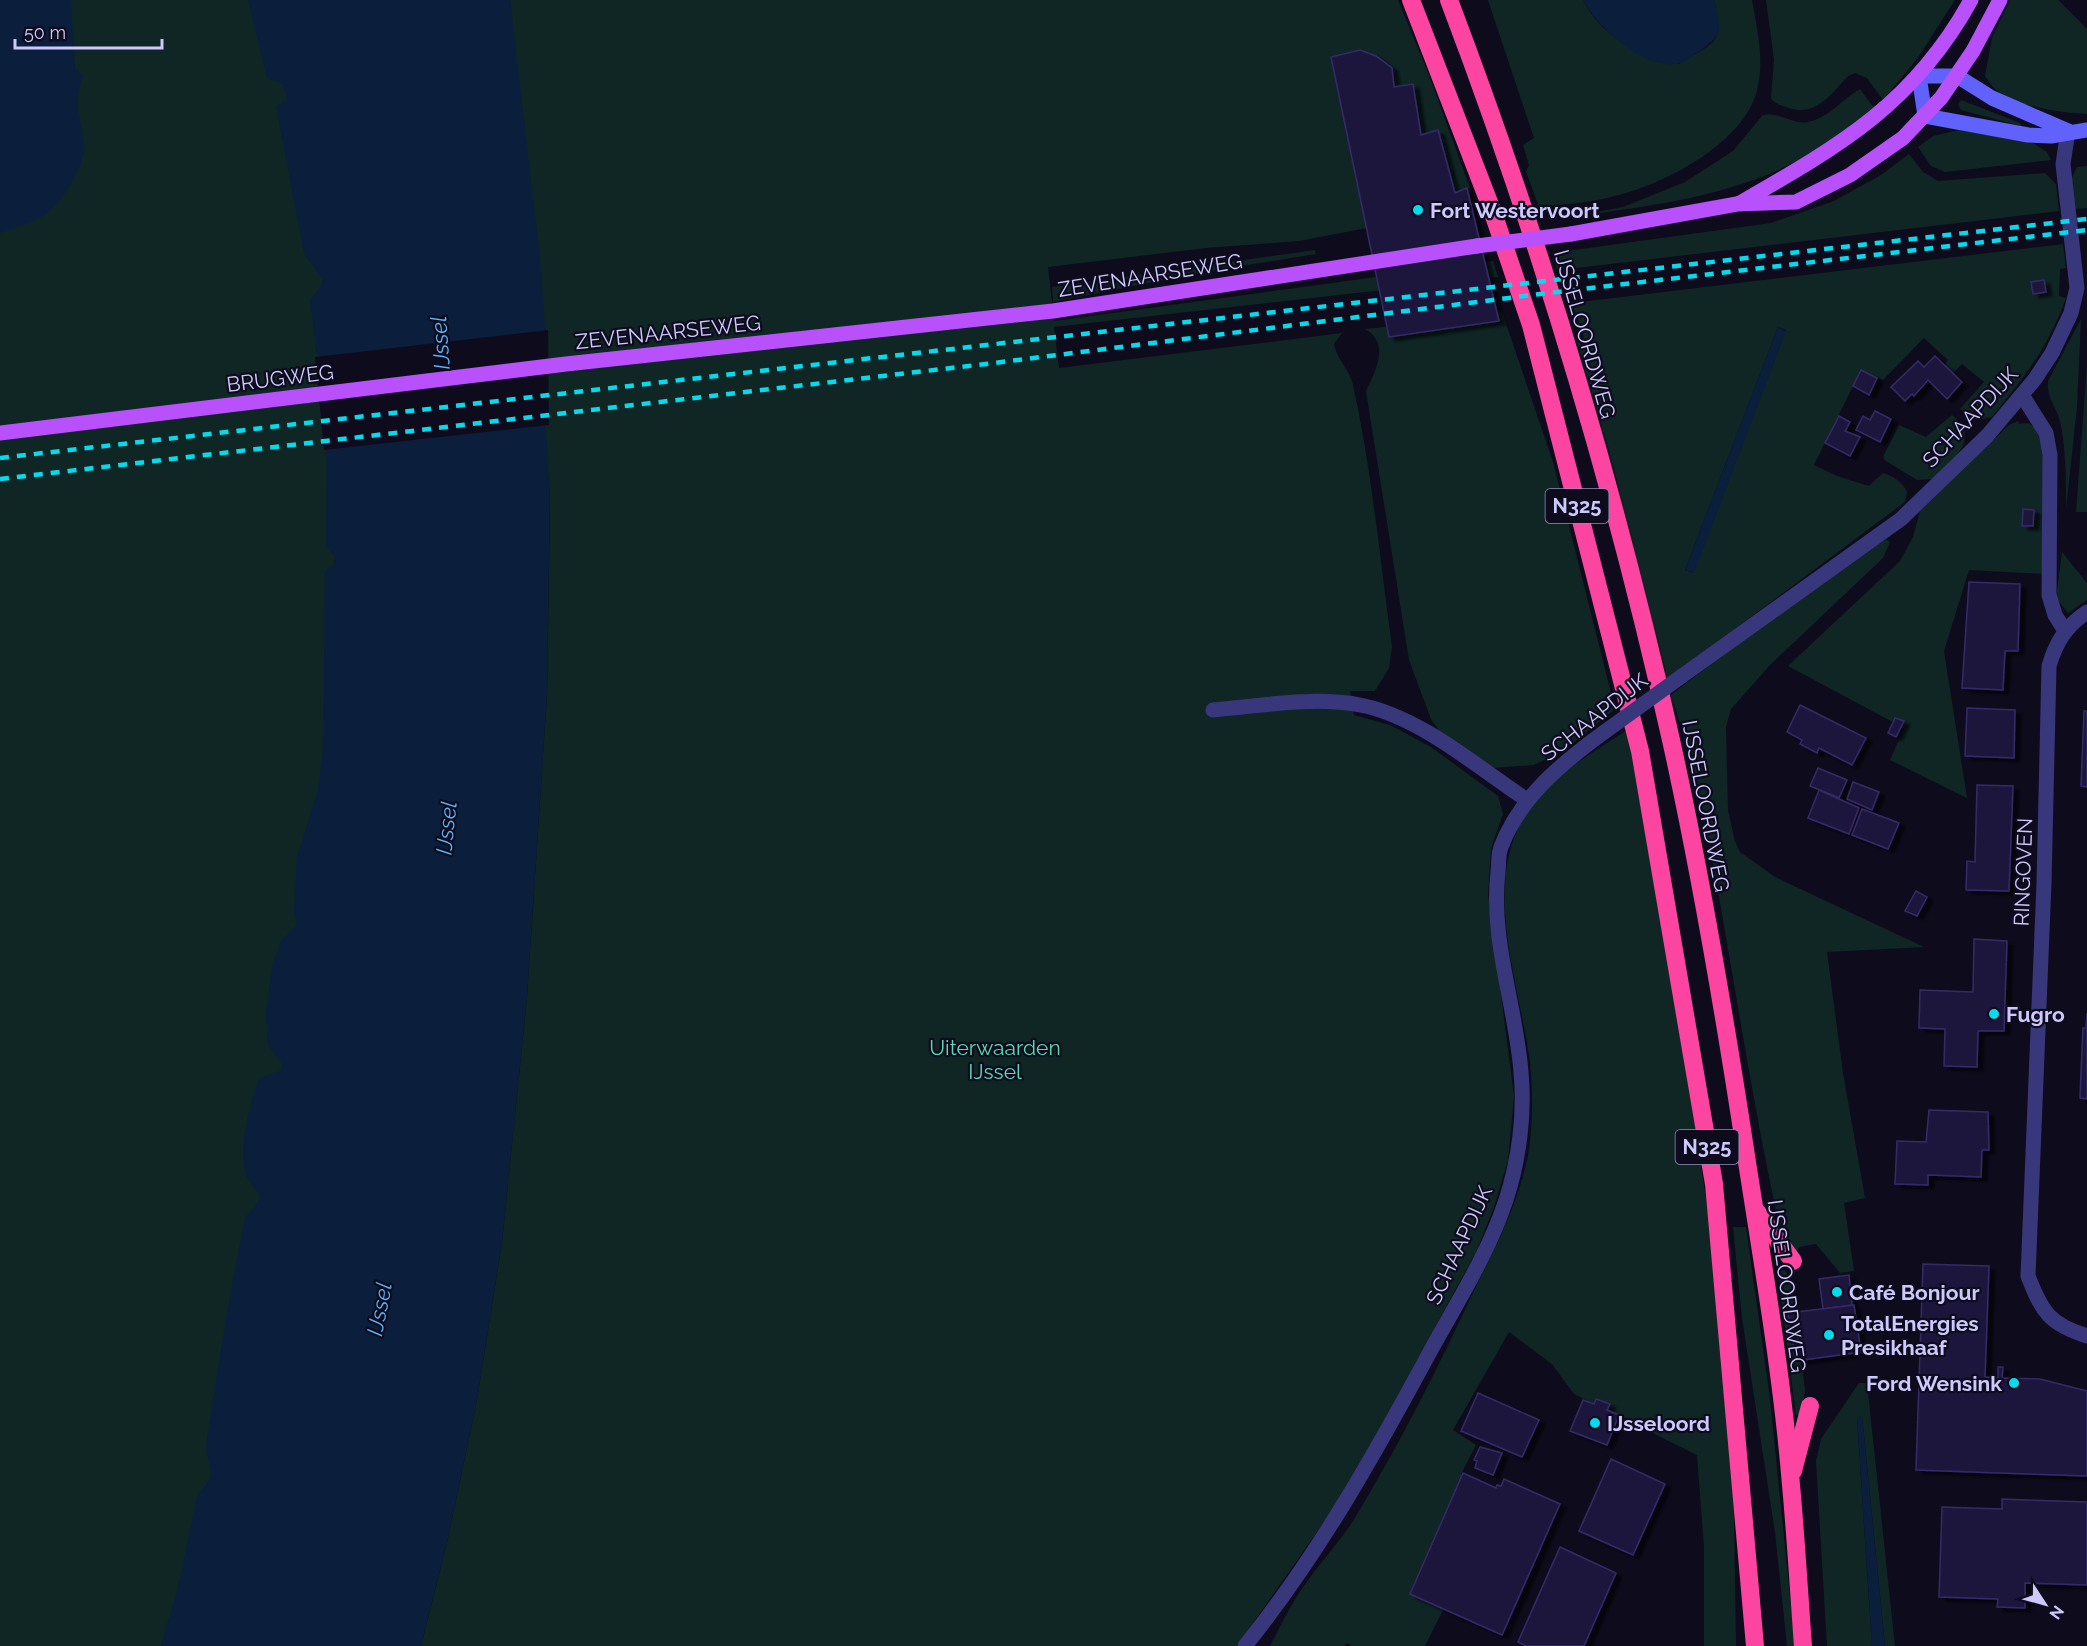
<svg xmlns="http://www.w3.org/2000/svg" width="2087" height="1646" viewBox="0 0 2087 1646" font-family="Raleway,sans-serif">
	<defs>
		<filter id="shadow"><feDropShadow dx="6" dy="4" stdDeviation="1.5" flood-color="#0009"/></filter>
	</defs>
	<rect width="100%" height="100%" fill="#0e0c1c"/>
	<g fill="#0f2625" fill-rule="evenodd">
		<polygon points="0,0 292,0 325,281 316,346 327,432 331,551 335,555 328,748 303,905 296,1056 224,1457 175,1646 0,1646"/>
		<path d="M510 0H1398L1429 75 1470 188 1455 193 1438 130 1421 135 1413 84 1394 87 1392 68C1368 50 1359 48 1331 58L1367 228 1299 241 1206 248 1048 267 1054 321 1486 262 1493 261 1498 277 1054 327 1059 368 1342 333 1334 344C1337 360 1350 370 1353 385 1372 471 1380 560 1392 647L1389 668 1375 691H1350L1354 715 1390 725 1431 747 1498 796 1503 814 1491 848 1488 894 1514 1096 1508 1161 1494 1207 1476 1252 1345 1492 1237 1646H421L446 1547 477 1400 502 1242 527 997 547 695 550 499Z"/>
		<path d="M1488 0H1583C1606 43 1636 49 1679 64 1715 41 1725 45 1714 0H1752C1757 29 1764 57 1758 86 1748 142 1662 186 1611 197 1588 203 1563 204 1539 207L1526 172 1529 165 1523 145 1534 138Z"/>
		<path d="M1766 0H1955L1917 59 1883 100 1867 78 1855 73 1848 76C1831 94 1816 117 1789 108 1782 106 1776 104 1771 99L1774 59Z"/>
		<path d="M2010 0H2058L2087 29V114C2059 113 2020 107 1997 91 1992 87 1988 80 1985 76L1992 38Z"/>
		<path d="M1860 89 1874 108C1848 129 1821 150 1791 164 1720 199 1641 207 1564 218L1623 207 1685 182 1733 151 1762 116C1777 110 1792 125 1808 122 1829 118 1842 99 1860 89Z"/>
		<polygon points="1961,100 2020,123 2021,126 1961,110 1958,105"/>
		<polygon points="1959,130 2033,143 2047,152 2051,160 1945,172 1931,166 1918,147 1933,136"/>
		<polygon points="1909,154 1923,172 1938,181 2045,173 2056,184 2059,211 1568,269 1557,270 1552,253 1771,223 1834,201 1881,175"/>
		<polygon points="2087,166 2087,208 2074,209 2071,180 2077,167"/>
		<path d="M2063 244 2066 268 2060 269 2059 296 2066 298C2048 348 2025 376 1992 417L1976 420 1960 409 1984 382 1962 364 1953 373 1944 365 1948 360 1924 338 1883 380 1861 370 1814 465 1837 476 1869 486 1883 473C1894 477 1902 481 1907 492L1905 502 1668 679 1609 450 1576 339 1584 337 1572 303ZM1778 327 1786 330 1693 573 1685 570Z"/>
		<polygon points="1315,250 1316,254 1204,272 1053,302 1052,287"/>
		<path d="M1498 312H1502L1553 462 1615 709 1566 749 1534 765 1492 768 1445 739 1431 719 1409 660 1366 391C1375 372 1391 343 1365 329L1499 316Z"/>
		<path d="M2081 319 2077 407 2066 509C2066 481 2066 453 2061 425 2058 408 2046 398 2048 381Z"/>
		<polygon points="2087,365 2087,512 2076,512"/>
		<path d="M1952 415C1982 439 1953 460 1932 479L1917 480 1886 461 1883 457 1899 425 1926 437Z"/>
		<path d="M2018 421 2019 424C2025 423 2031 422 2035 429 2050 450 2044 545 2044 574L1969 570 1944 651 1967 798 1890 760 1904 728 1788 666 1900 561 1913 537 1920 511 2009 425Z"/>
		<path d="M1886 539 1890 542 1883 558 1770 665 1731 709 1726 727 1728 811 1735 841 1740 852 1775 877 1924 947 1827 952 1843 1073 1865 1198 1844 1203 1854 1271 1840 1273 1816 1244 1799 1247 1796 1254 1782 1237C1762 1149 1747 1060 1732 972 1716 879 1701 785 1671 695L1743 640Z"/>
		<polygon points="2062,552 2087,583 2087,600 2068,613 2056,598"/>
		<path d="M1627 730 1684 1051 1725 1326 1734 1517 1736 1646H1704V1547L1697 1455 1574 1394 1552 1364 1509 1332 1453 1430 1476 1445 1461 1474 1500 1496 1425 1646H1351L1347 1643 1344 1646H1270C1281 1625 1292 1602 1306 1583 1322 1560 1342 1540 1356 1516 1399 1445 1437 1370 1472 1295 1494 1250 1518 1206 1528 1155 1533 1127 1533 1091 1530 1062 1519 977 1474 870 1539 796 1563 769 1597 750 1627 730Z"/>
		<polygon points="1733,1227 1746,1227 1770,1399 1795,1646 1787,1646 1775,1532 1742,1318"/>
		<polygon points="1785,1270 1791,1281 1805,1390 1801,1414 1796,1415 1778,1272"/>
		<polygon points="1859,1383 1867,1383 1895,1646 1885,1646 1862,1416 1857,1418 1872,1646 1827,1646 1816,1461 1821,1439"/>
	</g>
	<g fill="#0b1e3c">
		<path d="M0 0H71L75 68 83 76C71 107 83 120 84 149 84 167 61 203 47 213 34 222 15 228 0 233Z"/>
		<path d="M248 0H510L541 267 546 345 544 401 550 499 547 695 527 997 502 1242 477 1400 446 1547 421 1646H161L179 1583 198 1493C223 1473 203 1463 207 1440 218 1365 230 1291 245 1218 249 1213 257 1205 259 1199 261 1191 251 1186 248 1179 236 1152 249 1104 260 1078L280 1071 283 1065 268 1045 266 1012 272 967 281 940 297 924 294 911 297 857 318 790 323 752 325 571 335 563V555L326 547 327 432 310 301 320 288 323 280 304 253 276 106 287 100 283 84 267 78Z"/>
		<path d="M1583 0H1714C1721 27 1725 33 1701 50 1694 54 1685 63 1677 64 1643 69 1597 27 1583 0Z"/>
		<polygon points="1778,327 1786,331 1694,573 1685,570"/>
		<polygon points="1862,1416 1885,1646 1872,1646 1857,1417"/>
	</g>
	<polygon fill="#0e0c1c" points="548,330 549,425 324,450 315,357"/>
	<g fill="#1f183d" stroke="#352a69" stroke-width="1.5" filter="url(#shadow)">
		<polygon points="1360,50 1376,56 1392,68 1394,87 1413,84 1421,135 1438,130 1455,193 1467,188 1499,321 1389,337 1331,57"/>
		<polygon points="2044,280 2046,292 2033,294 2031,282"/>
		<polygon points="1935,356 1962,382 1947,399 1928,380 1914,396 1912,394 1905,401 1891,387 1918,361 1924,367"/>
		<polygon points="1861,370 1877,378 1869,395 1853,386"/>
		<polygon points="1875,411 1891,419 1880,442 1856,430 1863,416 1870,420"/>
		<polygon points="1839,416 1850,422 1845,431 1860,437 1850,456 1825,443"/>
		<polygon points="2023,509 2034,510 2033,526 2022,526"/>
		<polygon points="1969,582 2020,584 2018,651 2005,651 2003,690 1962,688"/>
		<polygon points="1800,705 1866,738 1852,765 1819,748 1817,753 1800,744 1802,740 1787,732"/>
		<polygon points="1967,708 2015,710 2014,758 1965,756"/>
		<polygon points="2084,711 2087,711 2087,787 2081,786"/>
		<polygon points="1895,718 1904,721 1896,737 1888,733"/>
		<polygon points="1818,768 1847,780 1839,798 1810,786"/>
		<polygon points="1853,782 1879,792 1872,810 1847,799"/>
		<polygon points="1977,785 2013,786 2009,891 1966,890 1967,861 1975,862"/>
		<polygon points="1819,790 1859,808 1849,834 1808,818"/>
		<polygon points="1862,809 1899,823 1888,849 1852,835"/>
		<polygon points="1916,891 1927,897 1917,916 1905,911"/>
		<polygon points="1974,939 2007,941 2004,1031 1978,1031 1977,1067 1944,1066 1945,1029 1919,1028 1920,990 1973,992"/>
		<polygon points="2087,1013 2087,1099 2080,1098 2080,1095 2083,1028 2086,1028"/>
		<polygon points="1929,1110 1988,1112 1989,1150 1982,1150 1981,1177 1928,1175 1928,1185 1895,1184 1897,1141 1926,1142"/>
		<polygon points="1923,1264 1989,1266 1985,1377 1998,1378 1998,1367 2003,1367 2002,1378 2040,1379 2087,1391 2087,1476 1916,1470"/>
		<polygon points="1849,1275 1852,1305 1823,1309 1819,1279"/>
		<polygon points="1854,1305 1861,1352 1796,1361 1788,1313"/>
		<polygon points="1478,1393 1539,1420 1522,1457 1461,1431"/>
		<polygon points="1596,1399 1610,1404 1607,1410 1619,1415 1607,1445 1570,1431 1583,1400 1594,1404"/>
		<polygon points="1480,1447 1502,1453 1493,1475 1475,1468 1477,1461 1474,1460"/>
		<polygon points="1611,1459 1665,1484 1633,1555 1579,1531"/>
		<polygon points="1463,1473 1496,1488 1497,1485 1501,1486 1504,1479 1560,1504 1502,1635 1410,1594"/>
		<polygon points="2002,1499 2087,1502 2087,1585 2025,1583 2025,1608 1997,1607 1998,1599 1939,1597 1942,1507 2002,1509"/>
		<polygon points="1560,1547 1616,1573 1584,1646 1526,1646 1518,1642"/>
	</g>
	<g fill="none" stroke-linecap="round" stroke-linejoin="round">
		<g stroke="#38377b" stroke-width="15">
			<polyline points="2022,395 2046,433 2050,455 2049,595 2055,615 2065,631"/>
			<path d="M2087 612C2066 626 2056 642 2049 666L2044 883 2028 1276C2042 1312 2049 1324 2087 1336"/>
			<polyline points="1682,676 1901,519 1987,436 2035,379 2052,353 2071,313 2077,288 2063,164 2068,131"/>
			<path d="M1213 710C1260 706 1312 696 1360 705 1419 716 1477 767 1527 800"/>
			<path d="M1245 1646C1319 1554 1376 1452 1432 1348 1458 1301 1489 1252 1506 1200 1519 1160 1525 1114 1521 1072 1516 1006 1490 940 1498 872 1499 864 1498 854 1501 847 1520 797 1562 763 1603 733"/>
		</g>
		<polyline stroke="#6161fc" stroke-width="15" points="2068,131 1992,98 1957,76 1919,76 1925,116 2028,135 2051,136 2087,130"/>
		<g stroke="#b851fc" stroke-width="15">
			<path d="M1740 203C1839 146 1914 104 1971 0"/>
			<polyline points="1571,234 1737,204 1796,202 1850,175 1903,138 1941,98 1973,51 2000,0"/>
			<polyline points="0,433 566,364 1053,311 1477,246"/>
		</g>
		<g stroke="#fc45a1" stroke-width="18">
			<polyline points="1411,0 1492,210 1531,325 1640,751 1714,1184 1755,1646"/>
			<path d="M1449 0C1540 240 1615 489 1671 740 1701 875 1724 1012 1745 1149 1762 1260 1782 1373 1791 1485 1796 1539 1799 1592 1803 1646"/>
			<polyline points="1757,1212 1793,1261"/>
			<polyline points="1793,1471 1810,1406"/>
		</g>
		<g stroke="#04dcee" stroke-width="4.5" stroke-dasharray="9 8" stroke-linecap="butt">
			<polyline points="0,458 2087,219"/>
			<polyline points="0,479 994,363 1540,294 2087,230"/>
		</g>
		<polyline stroke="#38377b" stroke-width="15" points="1603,733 1682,676"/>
		<polyline stroke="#b851fc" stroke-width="15" points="1477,246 1571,234"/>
	</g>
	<g fill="#04dcee" stroke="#0e0c1c" stroke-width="2">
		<circle cx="1418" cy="210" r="6"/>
		<circle cx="1994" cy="1014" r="6"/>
		<circle cx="1837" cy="1292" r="6"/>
		<circle cx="1829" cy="1335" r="6"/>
		<circle cx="2014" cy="1383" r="6"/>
		<circle cx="1595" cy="1423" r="6"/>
	</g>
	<g text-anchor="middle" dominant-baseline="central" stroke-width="4.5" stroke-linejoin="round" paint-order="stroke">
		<g fill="#0e0c1c" stroke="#9490ba" stroke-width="1.5">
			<rect x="1545.5" y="489" width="63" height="34" rx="4.5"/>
			<rect x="1675.5" y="1130" width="63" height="34" rx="4.5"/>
		</g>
		<g font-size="20" font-weight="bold" fill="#cdc8fe">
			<text x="1577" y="506">N325</text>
			<text x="1707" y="1147">N325</text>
		</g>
		<g font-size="21" font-weight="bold" fill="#cdc8fe" stroke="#0e0c1c" text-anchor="start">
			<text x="1430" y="210">Fort Westervoort</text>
			<text x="2006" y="1014">Fugro</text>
			<text x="1849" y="1292">Café Bonjour</text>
			<text x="1841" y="1323">TotalEnergies<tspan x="1841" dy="24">Presikhaaf</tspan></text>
			<text x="2002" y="1383" text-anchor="end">Ford Wensink</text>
			<text x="1607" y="1423">IJsseloord</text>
		</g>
		<g font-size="21" fill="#cdc8fe" stroke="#0e0c1c">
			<text transform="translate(1150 275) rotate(-9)">ZEVENAARSEWEG</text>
			<text transform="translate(668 332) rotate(-6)">ZEVENAARSEWEG</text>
			<text transform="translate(1585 334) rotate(74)">IJSSELOORDWEG</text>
			<text transform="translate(280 378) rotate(-7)">BRUGWEG</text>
			<text transform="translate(1970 417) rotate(-47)">SCHAAPDIJK</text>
			<text transform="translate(1594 717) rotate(-38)">SCHAAPDIJK</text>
			<text transform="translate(1706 806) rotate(79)">IJSSELOORDWEG</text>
			<text transform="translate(2023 872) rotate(-88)">RINGOVEN</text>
			<text transform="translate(1459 1245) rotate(-65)">SCHAAPDIJK</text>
			<text transform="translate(1787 1286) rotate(82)">IJSSELOORDWEG</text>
		</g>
		<g font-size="21" fill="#57dbb7" stroke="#0e0c1c">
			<text x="995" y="1047">Uiterwaarden<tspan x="995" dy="24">IJssel</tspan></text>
		</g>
		<g font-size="22" font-style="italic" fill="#58b4fc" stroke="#0e0c1c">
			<text transform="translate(440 343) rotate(-94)">IJssel</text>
			<text transform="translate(446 828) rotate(-84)">IJssel</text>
			<text transform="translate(379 1309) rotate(-79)">IJssel</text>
		</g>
	</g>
	<g transform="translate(2045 1604) rotate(126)" stroke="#0e0c1c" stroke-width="4.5" paint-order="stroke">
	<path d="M0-4.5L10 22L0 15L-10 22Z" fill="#cdc8fe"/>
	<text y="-9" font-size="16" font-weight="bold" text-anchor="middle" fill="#cdc8fe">N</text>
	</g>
	<path d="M15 39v9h147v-9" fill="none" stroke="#cdc8fe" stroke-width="3"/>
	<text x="24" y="39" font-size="18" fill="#cdc8fe" stroke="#0e0c1c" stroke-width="4.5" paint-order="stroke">50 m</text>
</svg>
